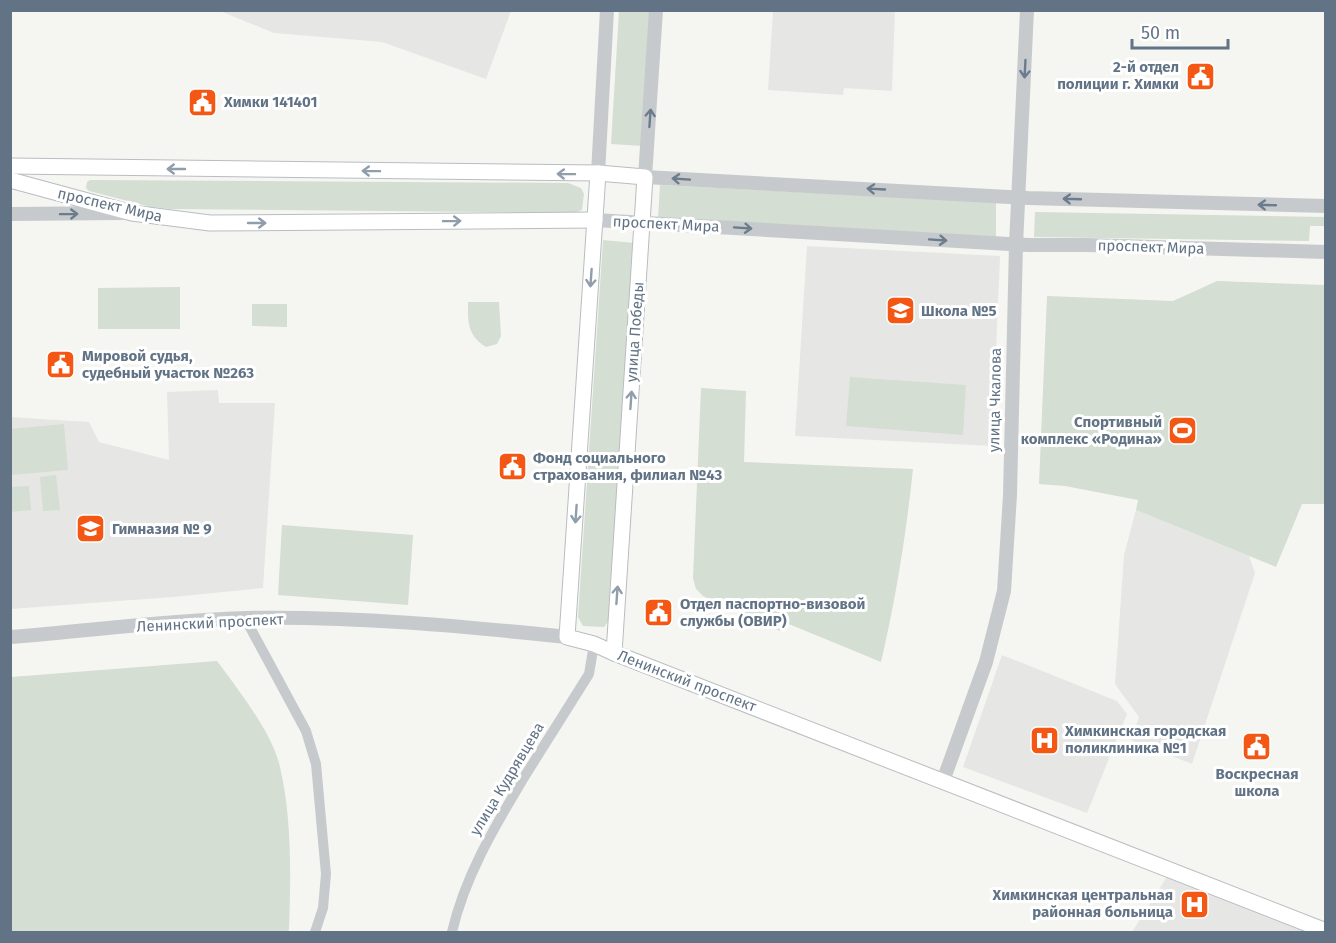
<svg xmlns="http://www.w3.org/2000/svg" width="1336" height="943" viewBox="0 0 1336 943" font-family="'Fira Sans',sans-serif">
	<rect width="100%" height="100%" fill="#f5f6f1"/>
	<g fill="#e6e7e5">
		<polygon points="220,11 511,11 486,79 382,42 274,33"/>
		<polygon points="773,11 895,11 892,91 844,88 843,95 768,90"/>
		<polygon points="807,246 1000,256 992,446 795,436"/>
		<polygon points="218,390 219,403 275,403 263,588 173,597 11,609 10,417 89,422 99,442 169,460 167,392"/>
		<polygon points="1136,510 1249,556 1255,573 1192,764 1131,740 1139,717 1115,684 1124,555"/>
		<polygon points="1002,655 1117,701 1127,714 1087,813 963,767"/>
		<polygon points="1168,875 1309,932 1132,932"/>
	</g>
	<g fill="#d5ded2">
		<polygon points="619,11 650,11 642,146 611,144"/>
		<polygon points="90,180 568,183 581,188 584,194 582,210 574,213 171,209 151,207 89,191 86,188 87,182"/>
		<polygon points="660,185 996,202 996,238 658,218"/>
		<polygon points="1035,212 1325,217 1326,226 1310,226 1309,241 1034,237"/>
		<polygon points="603,240 635,243 610,619 604,627 583,626 578,617"/>
		<polygon points="1217,281 1325,285 1325,504 1302,504 1276,567 1136,510 1138,500 1065,486 1039,484 1047,296 1173,301"/>
		<polygon points="180,287 180,329 98,329 98,288"/>
		<path d="M468 302H499L501 336 497 344 486 347C467 335 468 322 468 302Z"/>
		<polygon points="252,304 287,304 287,327 252,326"/>
		<polygon points="850,377 966,385 963,435 846,426"/>
		<path d="M701 388 746 391 744 462 913 469C906 535 896 598 881 662L784 622 780 631 703 596 696 589 693 578Z"/>
		<polygon points="64,424 68,470 11,475 11,429"/>
		<polygon points="56,475 60,510 43,511 40,477"/>
		<polygon points="29,486 31,510 11,512 11,487"/>
		<polygon points="282,525 413,535 408,605 278,595"/>
		<path d="M217 661C237 688 270 730 279 763 292 814 291 876 289 929L288 932H11V677Z"/>
	</g>
	<g fill="none" stroke-linecap="round" stroke-linejoin="round">
		<defs>
			<g id="secondary">
				<polyline points="10,166 598,173 645,177 614,653"/>
				<polyline points="598,173 567,637 594,644 614,653 1326,931"/>
				<polyline points="10,180 132,213 210,223 595,220"/>
			</g>
		</defs>
		<use href="#secondary" stroke="#b8bdc2" stroke-width="17"/>
		<g stroke="#c7cacd" stroke-width="10">
			<polyline points="245,618 306,731 316,764 326,874 323,908 315,932"/>
			<path d="M452 932C465 876 494 828 523 779 545 744 567 709 589 674L594 644"/>
		</g>
		<g stroke="#c7cacd" stroke-width="14">
			<polyline points="656,10 645,177 1028,198 1326,206"/>
			<polyline points="598,173 607,10"/>
			<polyline points="10,214 122,213"/>
			<polyline points="595,220 1028,245 1087,245 1326,252"/>
			<path d="M10 637C89 631 168 620 246 618 354 616 461 626 567 637"/>
			<polyline points="943,781 986,662 1004,591 1010,495 1016,245 1027,10"/>
		</g>
		<use href="#secondary" stroke="#fff" stroke-width="15"/>
	</g>
	<defs><path id="oneway-shaft" d="M-6 0H5M1.5-3L5.5 0L1.5 3" fill="none" stroke-width="1.6" stroke-linecap="round" stroke-linejoin="round" transform="scale(1.5)"/></defs>
	<g stroke="#6b7c8c">
		<use href="#oneway-shaft" transform="translate(1025 69) rotate(93)"/>
		<use href="#oneway-shaft" transform="translate(650 118) rotate(-86)"/>
		<use href="#oneway-shaft" transform="translate(681 179) rotate(-176)"/>
		<use href="#oneway-shaft" transform="translate(876 189) rotate(-177)"/>
		<use href="#oneway-shaft" transform="translate(1072 199) rotate(-178)"/>
		<use href="#oneway-shaft" transform="translate(1267 205) rotate(-178)"/>
		<use href="#oneway-shaft" transform="translate(69 214) rotate(-1)"/>
		<use href="#oneway-shaft" transform="translate(743 228) rotate(4)"/>
		<use href="#oneway-shaft" transform="translate(938 240) rotate(4)"/>
	</g>
	<g stroke="#909daa">
		<use href="#oneway-shaft" transform="translate(176 169) rotate(-180)"/>
		<use href="#oneway-shaft" transform="translate(371 171) rotate(-179)"/>
		<use href="#oneway-shaft" transform="translate(566 174) rotate(-179)"/>
		<use href="#oneway-shaft" transform="translate(452 221) rotate(-1)"/>
		<use href="#oneway-shaft" transform="translate(257 223)"/>
		<use href="#oneway-shaft" transform="translate(591 278) rotate(94)"/>
		<use href="#oneway-shaft" transform="translate(631 400) rotate(-86)"/>
		<use href="#oneway-shaft" transform="translate(576 514) rotate(94)"/>
		<use href="#oneway-shaft" transform="translate(617 595) rotate(-86)"/>
	</g>
	<defs>
		<symbol id="civic-square" viewBox="-11 -11 22 22"><rect x="-9" y="-9" width="18" height="18" rx="4" fill="#f45613" stroke="#fff"/><path d="M-.6-6.5H3V-4.5H.6V-3L4-1V1h2V6H-6V1h2V-1L-.6-3ZM-1.2 2.5V6h2.4V2.5Z" fill="#fff"/></symbol>
		<symbol id="school-square" viewBox="-11 -11 22 22"><rect x="-9" y="-9" width="18" height="18" rx="4" fill="#f45613" stroke="#fff"/><path d="M0-5L7-2L0 1L-7-2ZM-4 1L0 2.5L4 1V4Q0 6-4 4Z" fill="#fff"/></symbol>
		<symbol id="stadium-square" viewBox="-11 -11 22 22"><rect x="-9" y="-9" width="18" height="18" rx="4" fill="#f45613" stroke="#fff"/><path d="M0-5a6.5 5 0 1 0 0 10a6.5 5 0 1 0 0-10ZM-3.5-1.8h7v3.6h-7Z" fill="#fff"/></symbol>
		<symbol id="hospital-square" viewBox="-11 -11 22 22"><rect x="-9" y="-9" width="18" height="18" rx="4" fill="#f45613" stroke="#fff"/><path d="M-5-5h3v3.5h4V-5h3V5h-3V1.5h-4V5h-3Z" fill="#fff"/></symbol>
	</defs>
	<g fill-rule="evenodd">
		<use href="#civic-square" x="1184" y="60" width="33" height="33"/>
		<use href="#civic-square" x="186" y="86" width="33" height="33"/>
		<use href="#school-square" x="884" y="294" width="33" height="33"/>
		<use href="#civic-square" x="44" y="348" width="33" height="33"/>
		<use href="#stadium-square" x="1166" y="414" width="33" height="33"/>
		<use href="#civic-square" x="496" y="450" width="33" height="33"/>
		<use href="#school-square" x="74" y="512" width="33" height="33"/>
		<use href="#civic-square" x="642" y="596" width="33" height="33"/>
		<use href="#hospital-square" x="1028" y="724" width="33" height="33"/>
		<use href="#civic-square" x="1240" y="730" width="33" height="33"/>
		<use href="#hospital-square" x="1178" y="888" width="33" height="33"/>
	</g>
	<g text-anchor="middle" dominant-baseline="central" stroke-width="6" stroke-linejoin="round" paint-order="stroke">
		<g font-size="15" font-weight="bold" fill="#617385" stroke="#fff" text-anchor="start">
			<text x="1179" y="67" text-anchor="end">2-й отдел<tspan x="1179" dy="17">полиции г. Химки</tspan></text>
			<text x="224" y="102">Химки 141401</text>
			<text x="921" y="311">Школа №5</text>
			<text x="82" y="356">Мировой судья,<tspan x="82" dy="17">судебный участок №263</tspan></text>
			<text x="1162" y="422" text-anchor="end">Спортивный<tspan x="1162" dy="17">комплекс «Родина»</tspan></text>
			<text x="533" y="458">Фонд социального<tspan x="533" dy="17">страхования, филиал №43</tspan></text>
			<text x="112" y="529">Гимназия № 9</text>
			<text x="680" y="604">Отдел паспортно-визовой<tspan x="680" dy="17">службы (ОВИР)</tspan></text>
			<text x="1065" y="731">Химкинская городская<tspan x="1065" dy="17">поликлиника №1</tspan></text>
			<text x="1257" y="774" text-anchor="middle">Воскресная<tspan x="1257" dy="17">школа</tspan></text>
			<text x="1173" y="895" text-anchor="end">Химкинская центральная<tspan x="1173" dy="17">районная больница</tspan></text>
		</g>
		<g font-size="15" fill="#617385" stroke="#fff">
			<text transform="translate(110 205) rotate(13)">проспект Мира</text>
			<text transform="translate(666 224) rotate(3)">проспект Мира</text>
			<text transform="translate(1151 247) rotate(2)">проспект Мира</text>
			<text transform="translate(635 332) rotate(-86)">улица Победы</text>
			<text transform="translate(995 400) rotate(-89)">улица Чкалова</text>
			<text transform="translate(210 623) rotate(-3)">Ленинский проспект</text>
			<text transform="translate(687 681) rotate(21)">Ленинский проспект</text>
			<text transform="translate(507 779) rotate(-59)">улица Кудрявцева</text>
		</g>
	</g>
	<rect width="1336" height="943" fill="none" stroke="#617385" stroke-width="24"/>
	<path d="M1132 39v9h96v-9" fill="none" stroke="#617385" stroke-width="3"/>
	<text x="1141" y="39" font-size="18" fill="#617385" stroke="#ffffff" stroke-width="4.5" paint-order="stroke">50 m</text>
</svg>
